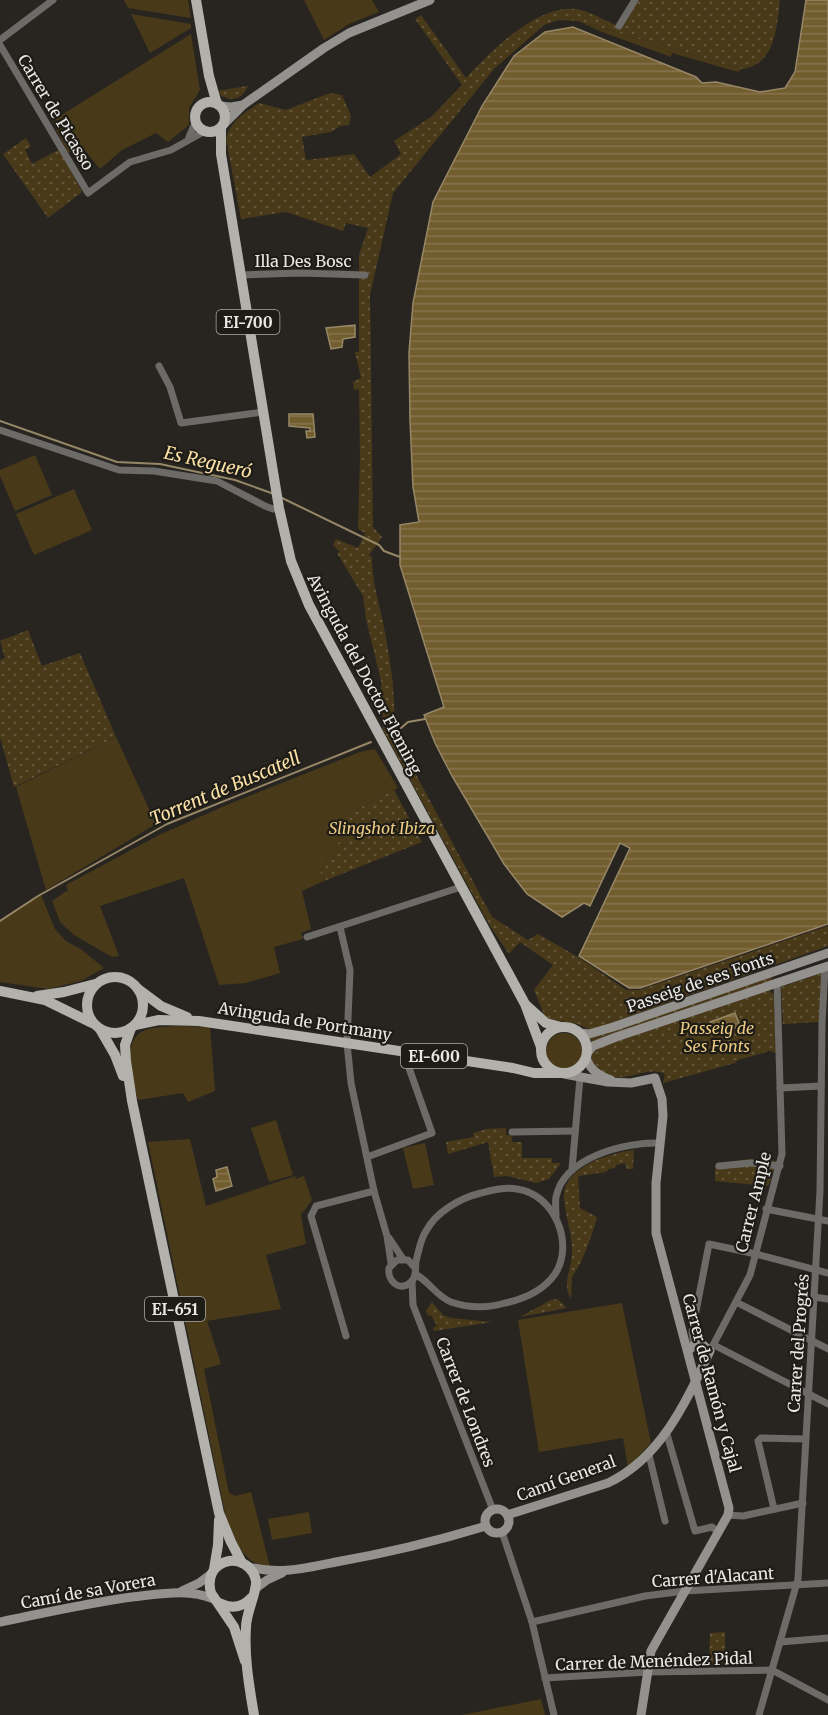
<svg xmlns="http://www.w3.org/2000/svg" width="828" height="1715" viewBox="0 0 828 1715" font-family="Merriweather,serif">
	<defs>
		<pattern id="park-dots" width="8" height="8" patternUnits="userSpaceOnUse" patternTransform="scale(1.5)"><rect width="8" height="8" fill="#483919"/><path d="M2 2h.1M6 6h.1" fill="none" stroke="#63563a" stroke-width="1.8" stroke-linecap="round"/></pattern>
		<pattern id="water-rules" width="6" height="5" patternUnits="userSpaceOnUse" patternTransform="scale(1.5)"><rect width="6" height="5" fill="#725d2f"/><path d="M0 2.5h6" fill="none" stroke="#86744d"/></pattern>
	</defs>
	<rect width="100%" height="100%" fill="#282521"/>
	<g fill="#483919">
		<polygon points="124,0 188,0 191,18 128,8"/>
		<polygon points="304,0 372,0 379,12 349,24 324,40"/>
		<polygon points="131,14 191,24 191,28 150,53"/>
		<polygon points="578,21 741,69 738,72 672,53 671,57 602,32"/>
		<polygon points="191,34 200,90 189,108 189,125 168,142 156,133 122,150 100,169 79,143 68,153 52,121"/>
		<polygon points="35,455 52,495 15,511 0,476 0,470"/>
		<polygon points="74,489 92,530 34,555 16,514"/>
		<polygon points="116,737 156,824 46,890 16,787"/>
		<polygon points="375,749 398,788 343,817 342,827 347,840 335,857 318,863 324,881 302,891 311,929 301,933 303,939 274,947 280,973 246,983 219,985 184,878 100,906 119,956 112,957 74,935 60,922 52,901 68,890 66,885 159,835 229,804 360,752"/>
		<polygon points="41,895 55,929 66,941 82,950 104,968 81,981 48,989 0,982 0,920"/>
		<path d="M178 1026 210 1027 215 1091 188 1102 183 1093 138 1100C134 1082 120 1046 141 1032 151 1026 167 1027 178 1026Z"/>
		<circle cx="564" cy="1051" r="18"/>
		<polygon points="276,1120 293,1175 269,1182 251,1128"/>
		<path d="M190 1139 206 1206 295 1176 296 1179 304 1176 312 1200 301 1215 306 1244 266 1255 281 1309 207 1321 221 1364 204 1369 229 1493 235 1496 251 1492 270 1567C243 1565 235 1540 226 1518L148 1142Z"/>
		<polygon points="425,1143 434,1185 413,1189 403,1148"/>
		<polygon points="622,1303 651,1443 628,1467 623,1438 539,1452 518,1320"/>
		<polygon points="309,1512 312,1533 272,1540 268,1519"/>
		<polygon points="541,1699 545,1715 462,1715"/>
	</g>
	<g fill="url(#park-dots)">
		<path d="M637 0H780C777 27 775 66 741 69L578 21 559 20 544 25 494 69 393 193 370 295 373 527 382 537 369 555 372 557C372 580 378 600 383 622 389 655 396 690 394 724L399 730 404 752 492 917 528 940 538 934 578 957 626 990H639L828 926V946L591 1030 577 1024 549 1019 544 1014 534 990 553 965 520 942 509 954 490 926 383 730 381 681 366 619 363 596 337 553 340 552 333 545 336 539 358 548 365 533 358 529 360 456 359 389 354 390 353 382 361 378 355 352H359V255L368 228 346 223 343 231 286 212 241 219 226 139C230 121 244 113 259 103L286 110 330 93 342 95 351 116 349 125 340 126 331 132 302 137 306 160 354 154 370 177 401 154 394 141 431 117 462 85 415 19 421 15 466 78C491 51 541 0 581 10 595 14 608 22 620 27Z"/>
		<path d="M248 86C242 102 226 102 216 91Z"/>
		<polygon points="26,138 31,146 25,150 32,164 60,149 82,192 48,218 3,154"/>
		<polygon points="28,630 42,666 80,653 116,737 14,787 0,737 0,660 5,658 0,641"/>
		<polygon points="394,790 422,842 324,881 317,863 335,857 338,843 347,840 342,827 343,817"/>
		<polygon points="822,973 819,1022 783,1024 781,987"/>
		<polygon points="772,976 772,982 592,1043 589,1037"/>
		<path d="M768 989 774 995 776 1053 770 1051 738 1060 735 1063 663 1083 665 1074C641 1063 619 1094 591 1063L592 1053 599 1045Z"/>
		<polygon points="506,1128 506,1135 511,1135 512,1142 522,1142 522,1158 552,1158 552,1163 561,1163 549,1179 536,1183 507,1176 494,1177 488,1142 448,1154 446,1142 474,1137 473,1133 487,1129"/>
		<path d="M634 1150 633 1169H627L625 1163 616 1165 614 1168 609 1169 606 1172 578 1176 580 1208 597 1217C591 1239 584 1259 572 1277L571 1299C561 1283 573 1267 572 1250 572 1232 565 1216 564 1199 561 1167 610 1153 634 1150Z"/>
		<polygon points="749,1159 777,1161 769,1185 766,1186 715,1181 715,1165"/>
		<polygon points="556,1299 560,1301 567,1308 520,1317 551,1300"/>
		<polygon points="432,1302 443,1315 451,1318 492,1322 434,1331 433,1328 437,1326 431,1315 428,1316 426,1311"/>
		<polygon points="725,1632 725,1666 709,1666 710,1633"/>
	</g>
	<g fill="url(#water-rules)" stroke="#968766" stroke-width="1.5">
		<polygon points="806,0 828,0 828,924 640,988 629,988 579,956 630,848 620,843 590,906 584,903 562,917 527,894 504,864 452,776 435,743 424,715 444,707 400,565 400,525 419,522 413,487 410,420 409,353 413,303 433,202 482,106 514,56 545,32 573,27 696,77 702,83 716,82 760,92 785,88 795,72"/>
		<polygon points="355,325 355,337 343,339 342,347 331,349 326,328"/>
		<polygon points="289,414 313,414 315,437 307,438 306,431 310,431 310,428 289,426"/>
		<polygon points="735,1013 740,1026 715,1035 710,1022"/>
		<polygon points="227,1167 232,1186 216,1191 213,1179 217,1177 216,1170"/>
	</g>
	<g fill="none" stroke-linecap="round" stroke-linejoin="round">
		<g stroke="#968766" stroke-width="2">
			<polyline points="0,421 117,462 160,464 235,480 274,494"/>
			<polyline points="282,498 379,545 384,551 400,557"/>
			<polyline points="401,728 408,722 425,719"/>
			<polyline points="0,921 38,896 167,824 371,742"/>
		</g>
		<g stroke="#6c6b68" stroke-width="7">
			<polyline points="619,26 635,0"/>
			<polyline points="0,40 53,0"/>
			<polyline points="0,45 88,193 130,162 171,150 205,131"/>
			<polyline points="189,137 196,121"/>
			<polyline points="240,275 300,273 365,275"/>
			<polyline points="159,366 170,387 181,423 263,412"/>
			<polyline points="0,430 119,470 154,471 217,481 265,506 273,509 279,508"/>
			<polyline points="340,927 350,970 347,1043 351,1083 374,1191 387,1236 391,1263"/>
			<polyline points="307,937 461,887"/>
			<polyline points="780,1088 821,1086"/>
			<polyline points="512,1132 575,1131"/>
			<polyline points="367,1157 432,1133 403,1051"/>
			<polyline points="719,1166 751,1163 780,1166"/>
			<polyline points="572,1169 580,1078"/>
			<polyline points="766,1209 828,1221"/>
			<path d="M556 1216C556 1210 555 1203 556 1197 564 1157 625 1142 660 1143"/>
			<polyline points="389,1238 403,1259"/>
			<path d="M415 1268 408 1260H397L389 1268C387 1280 399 1293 411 1282 417 1277 415 1269 416 1261 419 1251 420 1240 426 1231 436 1212 460 1198 481 1193 493 1190 504 1187 517 1189 554 1194 575 1243 555 1274 543 1291 524 1299 505 1303 488 1308 468 1308 451 1302 436 1296 429 1281 415 1274"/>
			<polyline points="412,1281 413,1305 493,1510"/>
			<polyline points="814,1297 828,1299"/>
			<polyline points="736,1302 828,1349"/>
			<polyline points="346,1336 311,1216 316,1206 374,1191"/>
			<polyline points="694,1345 692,1332 709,1244 756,1254 828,1273"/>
			<polyline points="714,1345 828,1404"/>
			<polyline points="710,1351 750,1275 782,1154 777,982"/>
			<polyline points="666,1431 695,1531 712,1527 718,1532"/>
			<polyline points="649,1455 665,1521"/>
			<polyline points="774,1509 758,1441 761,1438 805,1439"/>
			<polyline points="728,1515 743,1516 803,1503"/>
			<polyline points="502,1532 532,1622 554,1715"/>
			<polyline points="532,1622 645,1596 685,1591 828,1583"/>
			<polyline points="780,1642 828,1638"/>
			<polyline points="545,1678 648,1672 772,1670 828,1700"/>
			<polyline points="759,1715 798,1579 820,1191 822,1024 825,967"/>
		</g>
		<g stroke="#94928e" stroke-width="9">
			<polyline points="220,106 231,107 243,105"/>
			<polyline points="223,125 243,105 324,48 349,33 430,0"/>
			<polyline points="580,1033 589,1034 613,1027 828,953"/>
			<polyline points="587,1053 593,1046 616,1037 828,966"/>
			<path d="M586 1058C591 1071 598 1075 611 1080"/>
			<polyline points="564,1074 608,1082 631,1083 655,1078 662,1099 663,1116 656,1183 656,1233 729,1508 728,1515 651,1651 641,1715"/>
			<circle cx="497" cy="1521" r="12"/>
			<path d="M507 1515 608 1483C661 1458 686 1402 710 1351L701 1343 694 1345 689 1350"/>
			<path d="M249 1567C278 1575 307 1568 336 1562 387 1553 437 1541 486 1526"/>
			<polyline points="255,1589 267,1580 282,1573"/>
			<polyline points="182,1591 199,1583 211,1574"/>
			<path d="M0 1622C44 1613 88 1603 132 1597 160 1594 188 1588 214 1599"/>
		</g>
		<g stroke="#b3b1ac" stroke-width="10">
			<polyline points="196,0 209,76 217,104"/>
			<circle cx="210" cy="117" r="15"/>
			<polyline points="221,128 221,154 279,508 291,561 309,605 525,1004 541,1047"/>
			<circle cx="115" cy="1005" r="28"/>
			<polyline points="138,989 161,1006 187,1017"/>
			<polyline points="0,991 45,1000 92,1023"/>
			<polyline points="37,996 64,992 95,984"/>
			<polyline points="527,1006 546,1023 561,1027"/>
			<polyline points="135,1025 159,1020 199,1021 513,1068 534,1073 561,1073"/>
			<circle cx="564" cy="1050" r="23"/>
			<polyline points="131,1028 125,1045 126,1061 132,1101 219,1513 231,1542 242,1563"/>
			<polyline points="100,1029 115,1055 123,1076"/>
			<polyline points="214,1569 218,1545 219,1520"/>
			<path d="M219 1603C231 1609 242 1608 251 1598"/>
			<path d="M245 1661 234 1627 211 1593C207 1579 212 1564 229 1561 241 1559 254 1568 256 1581 257 1592 246 1613 246 1627 244 1657 249 1685 254 1715"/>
		</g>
	</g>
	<g text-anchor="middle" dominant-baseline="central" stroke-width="4.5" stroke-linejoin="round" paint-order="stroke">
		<g fill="#1e1c17" stroke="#adaba7" stroke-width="1.5">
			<rect x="216.5" y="310" width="63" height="24" rx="4.5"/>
			<rect x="401" y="1044" width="66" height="24" rx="4.5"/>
			<rect x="145" y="1297" width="60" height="24" rx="4.5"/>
		</g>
		<g font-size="15" font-weight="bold" fill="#eae8e5">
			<text x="248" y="322">EI-700</text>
			<text x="434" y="1056">EI-600</text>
			<text x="175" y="1309">EI-651</text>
		</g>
		<g font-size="16" fill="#eae8e5" stroke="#1e1c17">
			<text transform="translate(56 112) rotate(59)">Carrer de Picasso</text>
			<text x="303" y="261">Illa Des Bosc</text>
			<text transform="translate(365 674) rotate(62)">Avinguda del Doctor Fleming</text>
			<text transform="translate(700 982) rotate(-19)">Passeig de ses Fonts</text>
			<text transform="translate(305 1021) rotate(9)">Avinguda de Portmany</text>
			<text transform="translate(753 1202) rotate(-76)">Carrer Ample</text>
			<text transform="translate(798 1343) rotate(-86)">Carrer del Progrés</text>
			<text transform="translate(712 1383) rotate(75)">Carrer de Ramón y Cajal</text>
			<text transform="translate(466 1402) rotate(69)">Carrer de Londres</text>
			<text transform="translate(566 1478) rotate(-20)">Camí General</text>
			<text transform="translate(713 1577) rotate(-4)">Carrer d'Alacant</text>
			<text transform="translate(88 1591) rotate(-10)">Camí de sa Vorera</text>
			<text transform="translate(654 1661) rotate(-2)">Carrer de Menéndez Pidal</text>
		</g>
		<g font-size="16" font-style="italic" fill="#ecca81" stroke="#1e1c17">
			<text x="382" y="828">Slingshot Ibiza</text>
			<text x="717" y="1028">Passeig de<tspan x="717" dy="18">Ses Fonts</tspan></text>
		</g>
		<g font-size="18" font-style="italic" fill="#fce1a7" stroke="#1e1c17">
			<text transform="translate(208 462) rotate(13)">Es Regueró</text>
			<text transform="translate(225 788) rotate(-23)">Torrent de Buscatell</text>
		</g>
	</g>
</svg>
